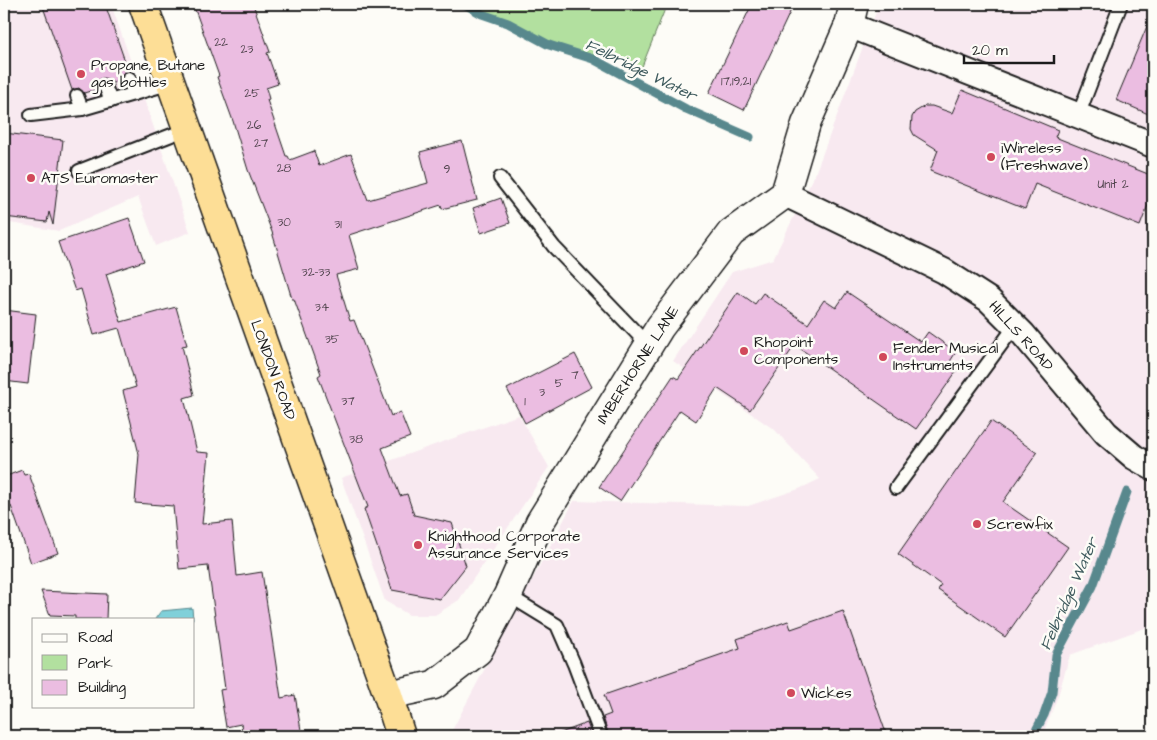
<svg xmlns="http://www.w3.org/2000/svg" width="1157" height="740" viewBox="0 0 1157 740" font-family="'Architects Daughter',sans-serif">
	<rect width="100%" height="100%" fill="#fdfcf7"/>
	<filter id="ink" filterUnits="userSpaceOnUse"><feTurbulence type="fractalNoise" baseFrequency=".02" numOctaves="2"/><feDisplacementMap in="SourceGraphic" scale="10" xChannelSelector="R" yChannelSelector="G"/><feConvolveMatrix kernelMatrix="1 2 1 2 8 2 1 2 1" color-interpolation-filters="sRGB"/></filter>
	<g filter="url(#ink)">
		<g fill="#f8e9f0">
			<polygon points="4,4 111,4 190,232 156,246 138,197 59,231 4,222"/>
			<polygon points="879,4 1153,4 1153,625 1070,655 1058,696 1042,736 449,736 574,501 748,506 799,489 820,479 775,430 673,361 732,272 773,259 815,174"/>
			<polygon points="519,415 549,467 459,600 435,615 409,615 385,601 341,478"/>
		</g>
		<polygon fill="#b2e09f" stroke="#677e5e" points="465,4 667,4 641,69 601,52 593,59 549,45 508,23 482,14"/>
		<polygon fill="#80d0d9" stroke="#58888d" points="192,608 193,619 155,619 161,611"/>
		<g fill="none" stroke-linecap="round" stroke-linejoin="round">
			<g stroke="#58888d" stroke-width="9">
				<polyline points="465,4 482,14 508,23 549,45 593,59 686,109 750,137"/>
				<polyline points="1033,736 1044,715 1052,692 1056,655 1093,586 1127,492"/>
			</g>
		</g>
		<g fill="#ebbde1" stroke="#1c1c1c">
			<polygon points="42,4 105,4 128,70 123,73 121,80 113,83 110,79 102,78 98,81 97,89 84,93 79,88 72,90"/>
			<polygon points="193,4 253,4 270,52 267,53 278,84 266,88 269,99 267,100 286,156 288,156 290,160 314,151 319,166 351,154 368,200 428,183 420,152 462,141 477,200 442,209 441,205 349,235 359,269 336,275 350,321 354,320 391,416 400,412 410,437 382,448 400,496 407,494 414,515 452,523 466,566 440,599 392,590 364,509 368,507 318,376 321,374 294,299 292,299 272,232 248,170 233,121 217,77 219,76"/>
			<polygon points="752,4 778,4 791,10 744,110 709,93"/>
			<polygon points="1153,12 1153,116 1116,100"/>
			<polygon points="962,90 1058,130 1055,137 1153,176 1153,192 1140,226 1035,184 1025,209 930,171 938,150 914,135 911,129 912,117 915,112 925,106 932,106 952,113"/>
			<polygon points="4,133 63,140 53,225 49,212 47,222 4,217"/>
			<polygon points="501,198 510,223 481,233 473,208"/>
			<polygon points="129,218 144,261 106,274 121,322 176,307 187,345 182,346 194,395 184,398 197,452 209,453 202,524 232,521 237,576 262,572 281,698 295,695 302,736 243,736 241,724 226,727 220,690 225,689 208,566 179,569 173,506 135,503 139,454 123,391 136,387 119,328 94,335 81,289 75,291 58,242"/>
			<polygon points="738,292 755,304 763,293 808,324 824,300 836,308 847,292 921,342 928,332 956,352 949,363 958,369 916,429 795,345 750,410 717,388 696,421 680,410 620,501 599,487 673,376 678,379"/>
			<polygon points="4,310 36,314 28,384 4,381"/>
			<polygon points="575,354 592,387 525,423 507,389"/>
			<polygon points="991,421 1037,453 1003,502 1068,547 1005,637 938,590 941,585 898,554"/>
			<polygon points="22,470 24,475 29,474 58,553 31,563 11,506 4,508 4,477"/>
			<polygon points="41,591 107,594 106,619 75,619 75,616 50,615"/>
			<polygon points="843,611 887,736 609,736 603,717 611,714 604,695 740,648 737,639 788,621 791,629"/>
			<polygon points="587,723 592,736 558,736 558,734"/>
		</g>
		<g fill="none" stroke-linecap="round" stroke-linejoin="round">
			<defs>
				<g id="lane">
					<polyline points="129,78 134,94"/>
					<polyline points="105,86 111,101"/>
					<polyline points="77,96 82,109 161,86 173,88"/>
					<polyline points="31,115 82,109"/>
					<polyline points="1078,116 1121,4"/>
					<polyline points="79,171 187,129"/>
					<polyline points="500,178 554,247 648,345"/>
					<polyline points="896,488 1015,326"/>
					<polyline points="508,595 557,625 574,664 601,736"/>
				</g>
				<g id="street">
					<polyline points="849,25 1153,145"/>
					<polyline points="785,194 944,271 989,300 1023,334 1106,433 1134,457 1153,468"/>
				</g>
				<polyline id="secondary" points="388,695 434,685 478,651 508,595 540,522 660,327 731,233 785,194 806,124 849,25 854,4"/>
				<polyline id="highway" points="143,4 388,695 401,736"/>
			</defs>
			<use href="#lane" stroke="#1c1c1c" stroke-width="16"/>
			<use href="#street" stroke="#1c1c1c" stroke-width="28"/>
			<use href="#secondary" stroke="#1c1c1c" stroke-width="31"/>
			<use href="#highway" stroke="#1c1c1c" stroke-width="31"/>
			<use href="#lane" stroke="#fdfcf7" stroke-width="12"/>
			<use href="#street" stroke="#fdfcf7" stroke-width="24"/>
			<use href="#secondary" stroke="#fdfcf7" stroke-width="28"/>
			<use href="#highway" stroke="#fdde96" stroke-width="28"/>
		</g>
	</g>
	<g fill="#d1495b" stroke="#fdfcf7" stroke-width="2">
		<circle cx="81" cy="74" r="5"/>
		<circle cx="991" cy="157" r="5"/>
		<circle cx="31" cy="178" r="5"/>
		<circle cx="744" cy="351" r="5"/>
		<circle cx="883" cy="357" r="5"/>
		<circle cx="977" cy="524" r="5"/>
		<circle cx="418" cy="545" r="5"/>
		<circle cx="791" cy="693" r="5"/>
	</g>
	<g text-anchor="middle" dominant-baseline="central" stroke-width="5" stroke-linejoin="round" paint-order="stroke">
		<g font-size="12" fill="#50444d">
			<text x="221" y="42">22</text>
			<text x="247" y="49">23</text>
			<text x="736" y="81">17,19,21</text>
			<text x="252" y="93">25</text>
			<text x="254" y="125">26</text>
			<text x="261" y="143">27</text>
			<text x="284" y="168">28</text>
			<text x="447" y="169">9</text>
			<text x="1113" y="184">Unit 2</text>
			<text x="284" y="222">30</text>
			<text x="338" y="224">31</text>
			<text x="316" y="272">32-33</text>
			<text x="322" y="307">34</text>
			<text x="332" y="339">35</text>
			<text x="575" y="375">7</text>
			<text x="559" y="383">5</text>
			<text x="542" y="392">3</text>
			<text x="348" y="401">37</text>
			<text x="525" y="401">1</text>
			<text x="356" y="439">38</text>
		</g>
		<g font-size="15" fill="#1c1c1c" stroke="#fdfcf7" text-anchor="start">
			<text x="91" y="65">Propane, Butane<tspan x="91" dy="17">gas bottles</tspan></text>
			<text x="1001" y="148">iWireless<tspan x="1001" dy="17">(Freshwave)</tspan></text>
			<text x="41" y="178">ATS Euromaster</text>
			<text x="754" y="342">Rhopoint<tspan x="754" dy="17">Components</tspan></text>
			<text x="893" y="348">Fender Musical<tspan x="893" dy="17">Instruments</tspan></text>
			<text x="987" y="524">Screwfix</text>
			<text x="428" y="536">Knighthood Corporate<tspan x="428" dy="17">Assurance Services</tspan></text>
			<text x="801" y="693">Wickes</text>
		</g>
		<g font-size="15" fill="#1c1c1c" stroke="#fdfcf7">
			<text transform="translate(1021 336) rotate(48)">HILLS ROAD</text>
			<text transform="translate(638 365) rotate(-57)">IMBERHORNE LANE</text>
			<text transform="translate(273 370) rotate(70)">LONDON ROAD</text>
		</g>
		<g font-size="16" font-style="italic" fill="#3f5b5e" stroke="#fdfcf7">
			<text transform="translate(641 70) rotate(26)">Felbridge Water</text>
			<text transform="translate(1069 594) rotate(-66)">Felbridge Water</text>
		</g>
	</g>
	<rect width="1157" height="740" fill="none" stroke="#fdfcf7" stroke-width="20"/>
	<rect x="10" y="10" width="1137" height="720" fill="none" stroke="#1c1c1c" stroke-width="2" filter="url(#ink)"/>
	<rect x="32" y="618" width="162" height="90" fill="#fdfcf7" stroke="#a3a29f"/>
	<rect x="42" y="634" width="25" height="8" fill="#fdfcf7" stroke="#a3a29f"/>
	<text x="78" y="642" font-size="15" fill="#1c1c1c">Road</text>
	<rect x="42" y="655" width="25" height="15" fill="#b2e09f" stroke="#a3a29f"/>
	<text x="78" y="668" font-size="15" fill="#1c1c1c">Park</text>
	<rect x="42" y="680" width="25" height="15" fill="#ebbde1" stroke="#a3a29f"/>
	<text x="78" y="692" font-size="15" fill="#1c1c1c">Building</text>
	<path d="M964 55v8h90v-8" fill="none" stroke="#1c1c1c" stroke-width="2.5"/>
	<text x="972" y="55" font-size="15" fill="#1c1c1c" stroke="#fdfcf7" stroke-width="4" paint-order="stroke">20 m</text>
</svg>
